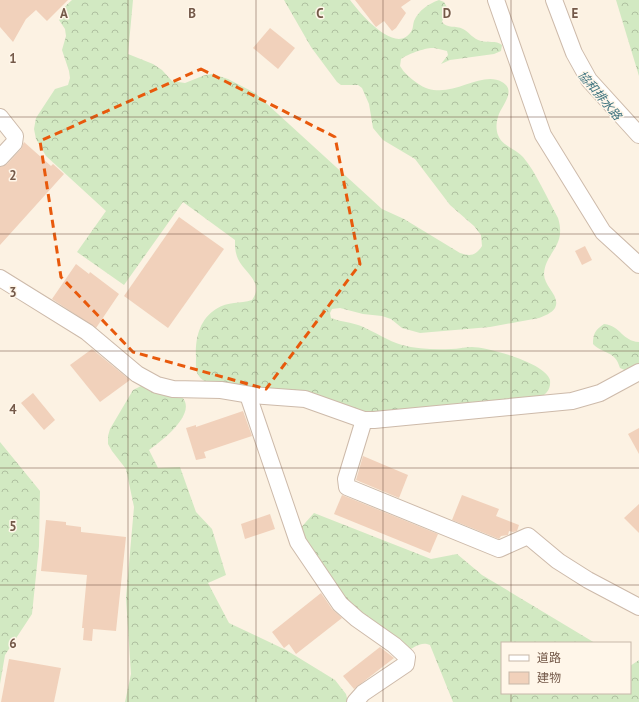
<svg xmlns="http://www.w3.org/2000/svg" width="639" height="702" viewBox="0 0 639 702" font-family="'PT Sans','Noto Sans JP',sans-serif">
	<defs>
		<pattern id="forest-crowns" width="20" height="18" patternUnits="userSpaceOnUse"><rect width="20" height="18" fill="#d2e9c2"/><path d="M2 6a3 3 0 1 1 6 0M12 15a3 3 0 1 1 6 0" fill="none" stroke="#afc0a0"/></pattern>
	</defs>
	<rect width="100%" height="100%" fill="#fcf2e3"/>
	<g fill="url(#forest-crowns)">
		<path d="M72 0H133L128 54 153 64 162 70 172 81 185 83 205 75 213 74 228 79 255 93 382 209 404 219 460 253C471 257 476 255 482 246L481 235 474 226 450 205 415 159 383 140 373 128 369 104 362 88 358 85H341L337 82 311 47 284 0H350C359 12 397 58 412 30 413 28 413 24 414 21 419 10 428 4 439 0L444 2 447 7 442 22C448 29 455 25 463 29 469 32 473 39 481 41 488 43 496 40 502 45L501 51 494 54 450 60 441 64 448 55 447 51C443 50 439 49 434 48 427 47 407 54 401 59L400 66C404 73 410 78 417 83 447 105 479 69 502 82 518 91 500 107 498 117 496 123 496 130 498 135 502 146 516 149 523 157 536 172 548 200 558 218 567 247 545 252 544 274 544 287 561 296 555 308 552 313 544 316 539 318L490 327 420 333 402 328 391 319 382 316 363 314 340 308 332 309 330 313 331 318C341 322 351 322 361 326 375 332 388 341 402 345 417 349 435 350 451 349 458 349 465 347 472 347 487 347 546 363 550 380 551 390 546 394 538 399L373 416 212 384C207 382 202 381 199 376 195 371 196 364 196 358 195 339 199 320 216 309 228 301 240 304 252 300 265 282 245 274 238 259 235 252 235 247 235 240L183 202 124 285 77 252 106 211 46 156 36 139 34 129 36 118 55 89 68 85 70 78 69 71 62 50 66 36 65 29 59 20C60 11 65 6 72 0Z"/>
		<polygon points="616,0 639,0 639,76"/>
		<path d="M604 324C621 326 622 341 639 342V368L627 371 620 368C615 350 604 355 593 344 593 334 595 330 604 324Z"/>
		<path d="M143 385C153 387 176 391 182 397 198 414 160 442 149 450L158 468 180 467 196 512 212 529 226 575 208 583 229 623 286 650 335 680 346 694 348 702H125L131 674 126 598 134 507 126 469 112 451 108 444V436L110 429 133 390Z"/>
		<polygon points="0,442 40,491 39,546 32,614 5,655 0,684"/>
		<path d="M314 513 431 559 457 554 482 575 595 643H502V693H630V666L639 660V702H453L430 645C421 641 416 647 408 650L359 616 297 532Z"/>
	</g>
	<g fill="#f1d1bb">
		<polygon points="0,0 68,0 47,21 36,10 26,19 13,42 0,27"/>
		<polygon points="355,0 411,0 401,7 406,13 396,28 392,31 384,21 376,27"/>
		<polygon points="270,28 295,48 278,69 253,48"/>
		<polygon points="24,142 51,166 53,164 64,174 0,245 0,167 7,164 21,149"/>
		<polygon points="179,217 224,249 168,328 124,296"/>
		<polygon points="585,246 592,260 582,265 575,251"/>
		<polygon points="76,264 89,274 90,272 119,294 96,328 52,299"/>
		<polygon points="92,349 130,380 100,402 70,365"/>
		<polygon points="33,393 55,420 44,430 21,403"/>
		<polygon points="243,411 252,436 204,452 206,458 196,460 186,428 196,425 196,427"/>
		<polygon points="639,428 639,454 628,434"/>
		<polygon points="363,456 408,475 399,498 356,480"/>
		<polygon points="342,495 438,534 430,553 334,514"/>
		<polygon points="462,495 499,509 496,516 519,525 517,531 513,532 509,531 508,535 501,536 499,539 452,520"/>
		<polygon points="639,504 639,533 624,518"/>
		<polygon points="270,514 275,529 245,539 241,524"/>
		<polygon points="46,520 66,522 66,525 81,527 81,532 126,537 116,631 93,629 92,641 83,640 84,628 82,628 87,575 41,571"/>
		<polygon points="321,593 332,609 342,618 296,654 289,644 284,648 272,632"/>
		<polygon points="380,647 394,658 354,689 343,676"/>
		<polygon points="9,659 61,668 54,702 1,702"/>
	</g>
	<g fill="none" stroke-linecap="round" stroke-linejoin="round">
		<defs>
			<g id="minor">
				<polyline points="496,0 543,135 603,232 639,265"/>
				<polyline points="554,0 574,53 589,80 639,135"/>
				<polyline points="0,117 15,136 14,143 0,158"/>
				<polyline points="0,278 87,332 137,374 157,385 173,389 221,390 251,395 305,399 364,420 374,420 572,401 600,393 639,372"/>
				<polyline points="248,395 298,542 340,604 357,619 394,645 407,657 406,664 363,693 355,702"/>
				<polyline points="364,420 346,479 347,487 499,549 528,536 558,561 588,580 639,607"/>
			</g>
		</defs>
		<use href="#minor" stroke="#cdbaaa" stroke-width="18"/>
		<use href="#minor" stroke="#fff" stroke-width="16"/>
	</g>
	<path fill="none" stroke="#e8590c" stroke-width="3" stroke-dasharray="8 5" stroke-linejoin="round" d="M201 69 335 137 360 264 266 389 133 352 61 277 40 141Z"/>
	<path fill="none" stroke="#745949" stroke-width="1" stroke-opacity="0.55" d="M128 0V702M256 0V702M383 0V702M511 0V643M0 117H639M0 234H639M0 351H639M0 468H639M0 585H639M511 693V702"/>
	<g text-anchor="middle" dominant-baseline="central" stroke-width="3" stroke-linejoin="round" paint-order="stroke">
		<g font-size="12" font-style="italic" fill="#407580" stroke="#fff6e9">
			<text transform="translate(600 95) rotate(50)">協和排水路</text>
		</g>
	</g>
	<g font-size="13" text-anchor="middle" font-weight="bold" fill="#745949" stroke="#fff6e9" stroke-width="3" stroke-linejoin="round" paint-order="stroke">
		<text x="64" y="18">A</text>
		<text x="192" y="18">B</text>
		<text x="320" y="18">C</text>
		<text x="447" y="18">D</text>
		<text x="575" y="18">E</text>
		<text x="13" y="63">1</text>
		<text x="13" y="180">2</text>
		<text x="13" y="297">3</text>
		<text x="13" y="414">4</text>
		<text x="13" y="531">5</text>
		<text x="13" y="648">6</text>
	</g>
	<rect x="501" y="642" width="130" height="52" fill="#fff6e9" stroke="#c7b7a9"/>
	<rect x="509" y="655" width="20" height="6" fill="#ffffff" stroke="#c7b7a9"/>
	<text x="537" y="662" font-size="12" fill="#745949">道路</text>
	<rect x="509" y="672" width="20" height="12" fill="#f1d1bb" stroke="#c7b7a9"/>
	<text x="537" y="682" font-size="12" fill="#745949">建物</text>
</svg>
